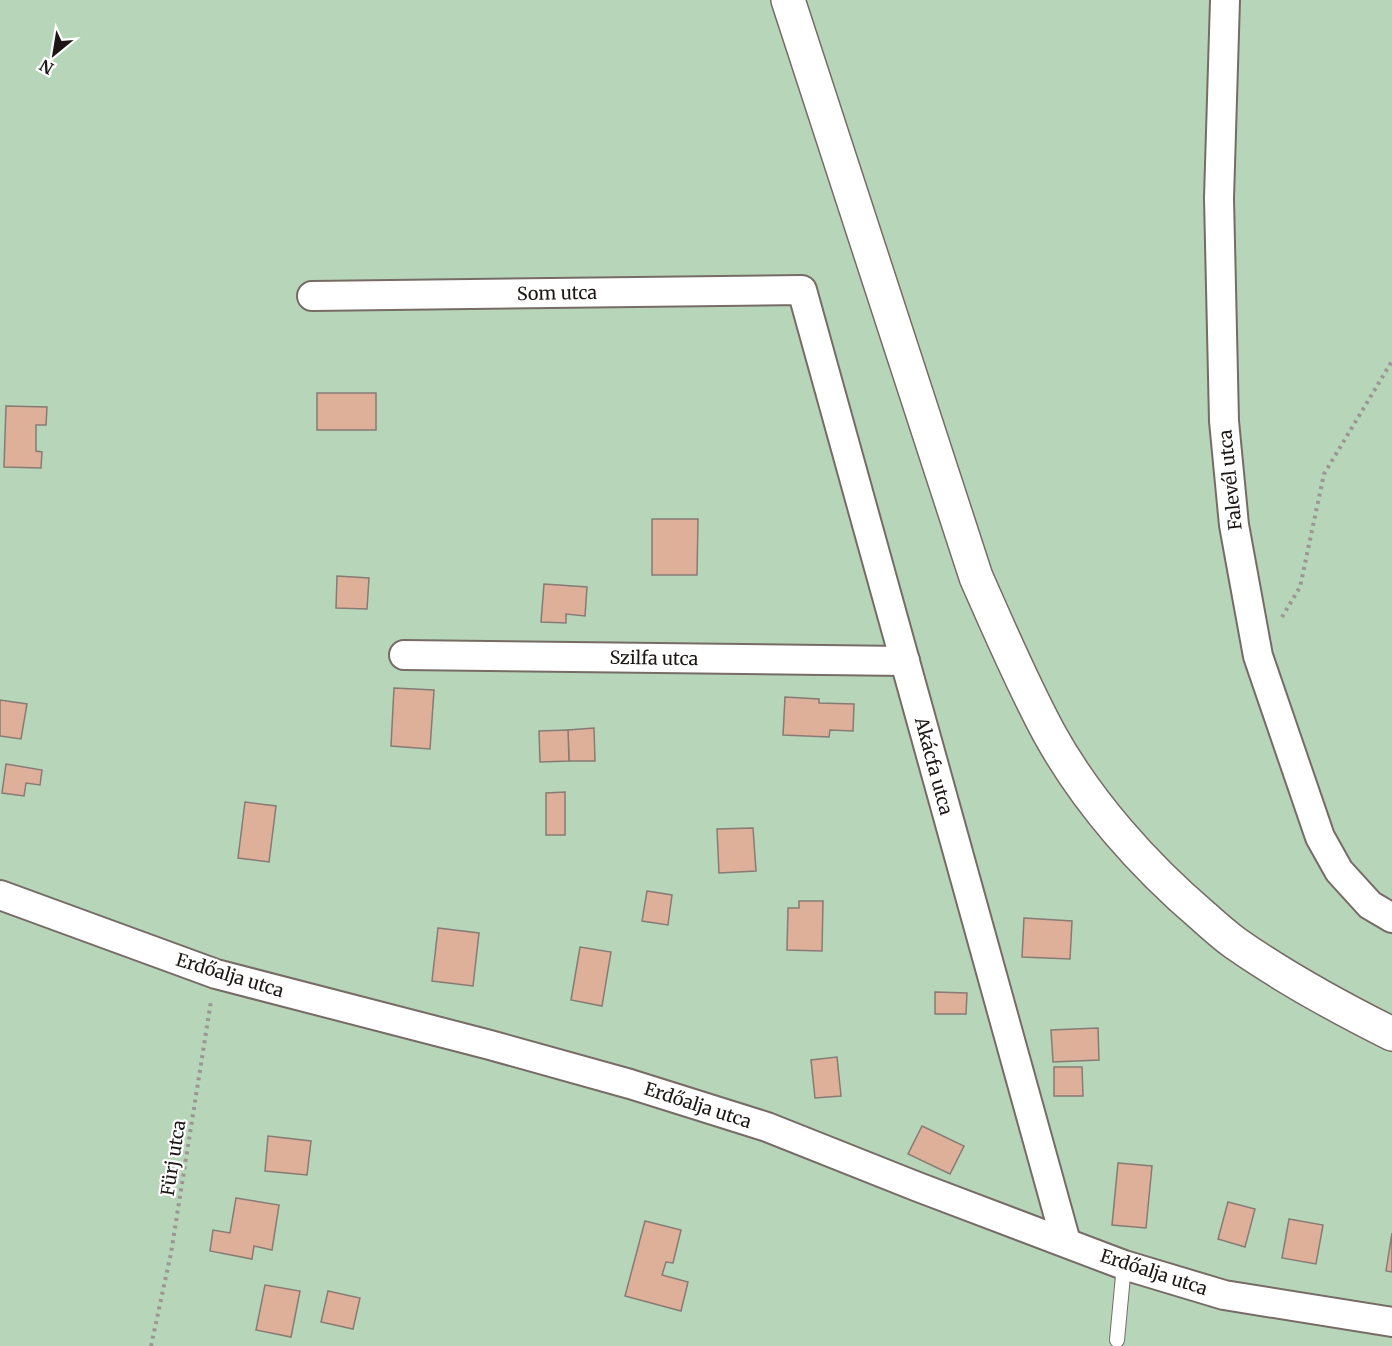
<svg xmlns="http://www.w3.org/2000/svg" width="1392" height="1346" viewBox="0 0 1392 1346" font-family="Merriweather,serif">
	<rect width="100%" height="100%" fill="#fdf5f1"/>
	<rect fill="#b7d5b9" x="0" y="0" width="1392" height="1346"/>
	<g fill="#deb099" stroke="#877b75" stroke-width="1.5">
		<rect x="317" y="393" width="59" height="37"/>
		<polygon points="6,406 47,407 46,425 36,425 36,451 42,452 41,468 4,467"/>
		<polygon points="652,519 698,519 697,575 652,575"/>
		<polygon points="337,576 369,578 367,609 336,608"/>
		<polygon points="544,584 587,587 585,616 566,614 566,623 541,622"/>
		<polygon points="394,688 434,690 430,749 391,746"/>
		<polygon points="785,697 819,699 819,703 854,704 853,731 830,730 829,737 783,735"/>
		<polygon points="0,700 27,704 21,739 0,736"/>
		<polygon points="594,728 595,761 569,761 568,730"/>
		<polygon points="568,730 569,761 540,762 539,731"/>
		<polygon points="6,764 42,770 40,785 26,783 24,796 2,793"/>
		<polygon points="565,792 565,835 546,835 546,793"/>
		<polygon points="245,802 276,806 269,862 238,858"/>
		<polygon points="753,828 756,871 719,873 717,829"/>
		<polygon points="647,891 672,895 668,925 642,921"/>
		<polygon points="799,901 823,901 822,951 787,950 788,908 799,908"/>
		<polygon points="1024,918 1072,921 1070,959 1022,957"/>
		<polygon points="438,928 479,933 473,986 432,981"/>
		<polygon points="580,947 611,952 602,1006 571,1000"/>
		<polygon points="935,992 967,993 966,1014 935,1014"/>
		<polygon points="1098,1028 1099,1060 1053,1062 1051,1030"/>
		<polygon points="837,1057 841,1096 815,1098 811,1060"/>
		<polygon points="1054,1067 1082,1067 1083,1096 1054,1096"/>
		<polygon points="922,1126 964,1146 950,1174 908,1154"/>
		<polygon points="268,1136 311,1141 307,1175 265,1171"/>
		<polygon points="1118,1163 1152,1166 1146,1228 1112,1225"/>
		<polygon points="236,1198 279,1205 272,1250 254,1246 252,1259 210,1251 213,1230 230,1233"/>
		<polygon points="1228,1202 1255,1209 1245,1247 1218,1239"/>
		<polygon points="1289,1219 1323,1225 1316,1264 1282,1258"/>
		<polygon points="645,1221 681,1230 673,1263 666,1262 662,1275 688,1282 681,1311 625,1296"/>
		<polygon points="1392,1233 1392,1272 1386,1271"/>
		<polygon points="265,1285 300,1291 291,1337 256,1330"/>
		<polygon points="328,1291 360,1298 353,1329 321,1322"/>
	</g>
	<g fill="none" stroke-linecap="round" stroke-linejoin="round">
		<defs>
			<polyline id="service" points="1117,1340 1124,1265"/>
			<g id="minor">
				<polyline points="1225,0 1219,198 1224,421 1234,525 1258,656 1320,837 1339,871 1370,905 1392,918"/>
				<polyline points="312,296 802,290 1066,1242"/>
				<polyline points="404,655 905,661"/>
				<polyline points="0,895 216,974 490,1045 630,1084 767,1127 918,1187 1124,1265 1224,1295 1392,1322"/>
			</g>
			<path id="secondary" d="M788 0 976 577C999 629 1022 683 1049 733 1087 802 1144 866 1204 917 1214 926 1224 935 1235 943 1285 978 1338 1007 1392 1034"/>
		</defs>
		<use href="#service" stroke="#776b66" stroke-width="16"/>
		<use href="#minor" stroke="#776b66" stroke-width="32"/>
		<use href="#secondary" stroke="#776b66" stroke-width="36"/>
		<g stroke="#9c9592" stroke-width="4" stroke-dasharray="3 4.5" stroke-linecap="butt">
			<polyline points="1282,617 1300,587 1324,474 1392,361"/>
			<polyline points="151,1346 171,1253 211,1001"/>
		</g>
		<use href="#service" stroke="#fff" stroke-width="14"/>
		<use href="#minor" stroke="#fff" stroke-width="28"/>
		<use href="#secondary" stroke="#fff" stroke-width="33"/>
	</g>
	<g text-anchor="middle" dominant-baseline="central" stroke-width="4.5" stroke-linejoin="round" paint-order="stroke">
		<g font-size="18" fill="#1c1715" stroke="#fff">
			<text transform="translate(557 293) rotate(-1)">Som utca</text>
			<text transform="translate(1230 480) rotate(-96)">Falevél utca</text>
			<text transform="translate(654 658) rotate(1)">Szilfa utca</text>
			<text transform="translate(934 766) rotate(75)">Akácfa utca</text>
			<text transform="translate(230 975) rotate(17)">Erdőalja utca</text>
			<text transform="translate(698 1105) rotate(18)">Erdőalja utca</text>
			<text transform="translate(173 1158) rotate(-81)">Fürj utca</text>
			<text transform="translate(1154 1272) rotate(18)">Erdőalja utca</text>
		</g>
	</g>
	<g transform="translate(54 54) rotate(210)" stroke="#ffffff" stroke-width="4.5" paint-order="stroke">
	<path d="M0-4.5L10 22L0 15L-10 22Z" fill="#1c1715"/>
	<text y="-9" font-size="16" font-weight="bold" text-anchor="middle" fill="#1c1715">N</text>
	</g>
</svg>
